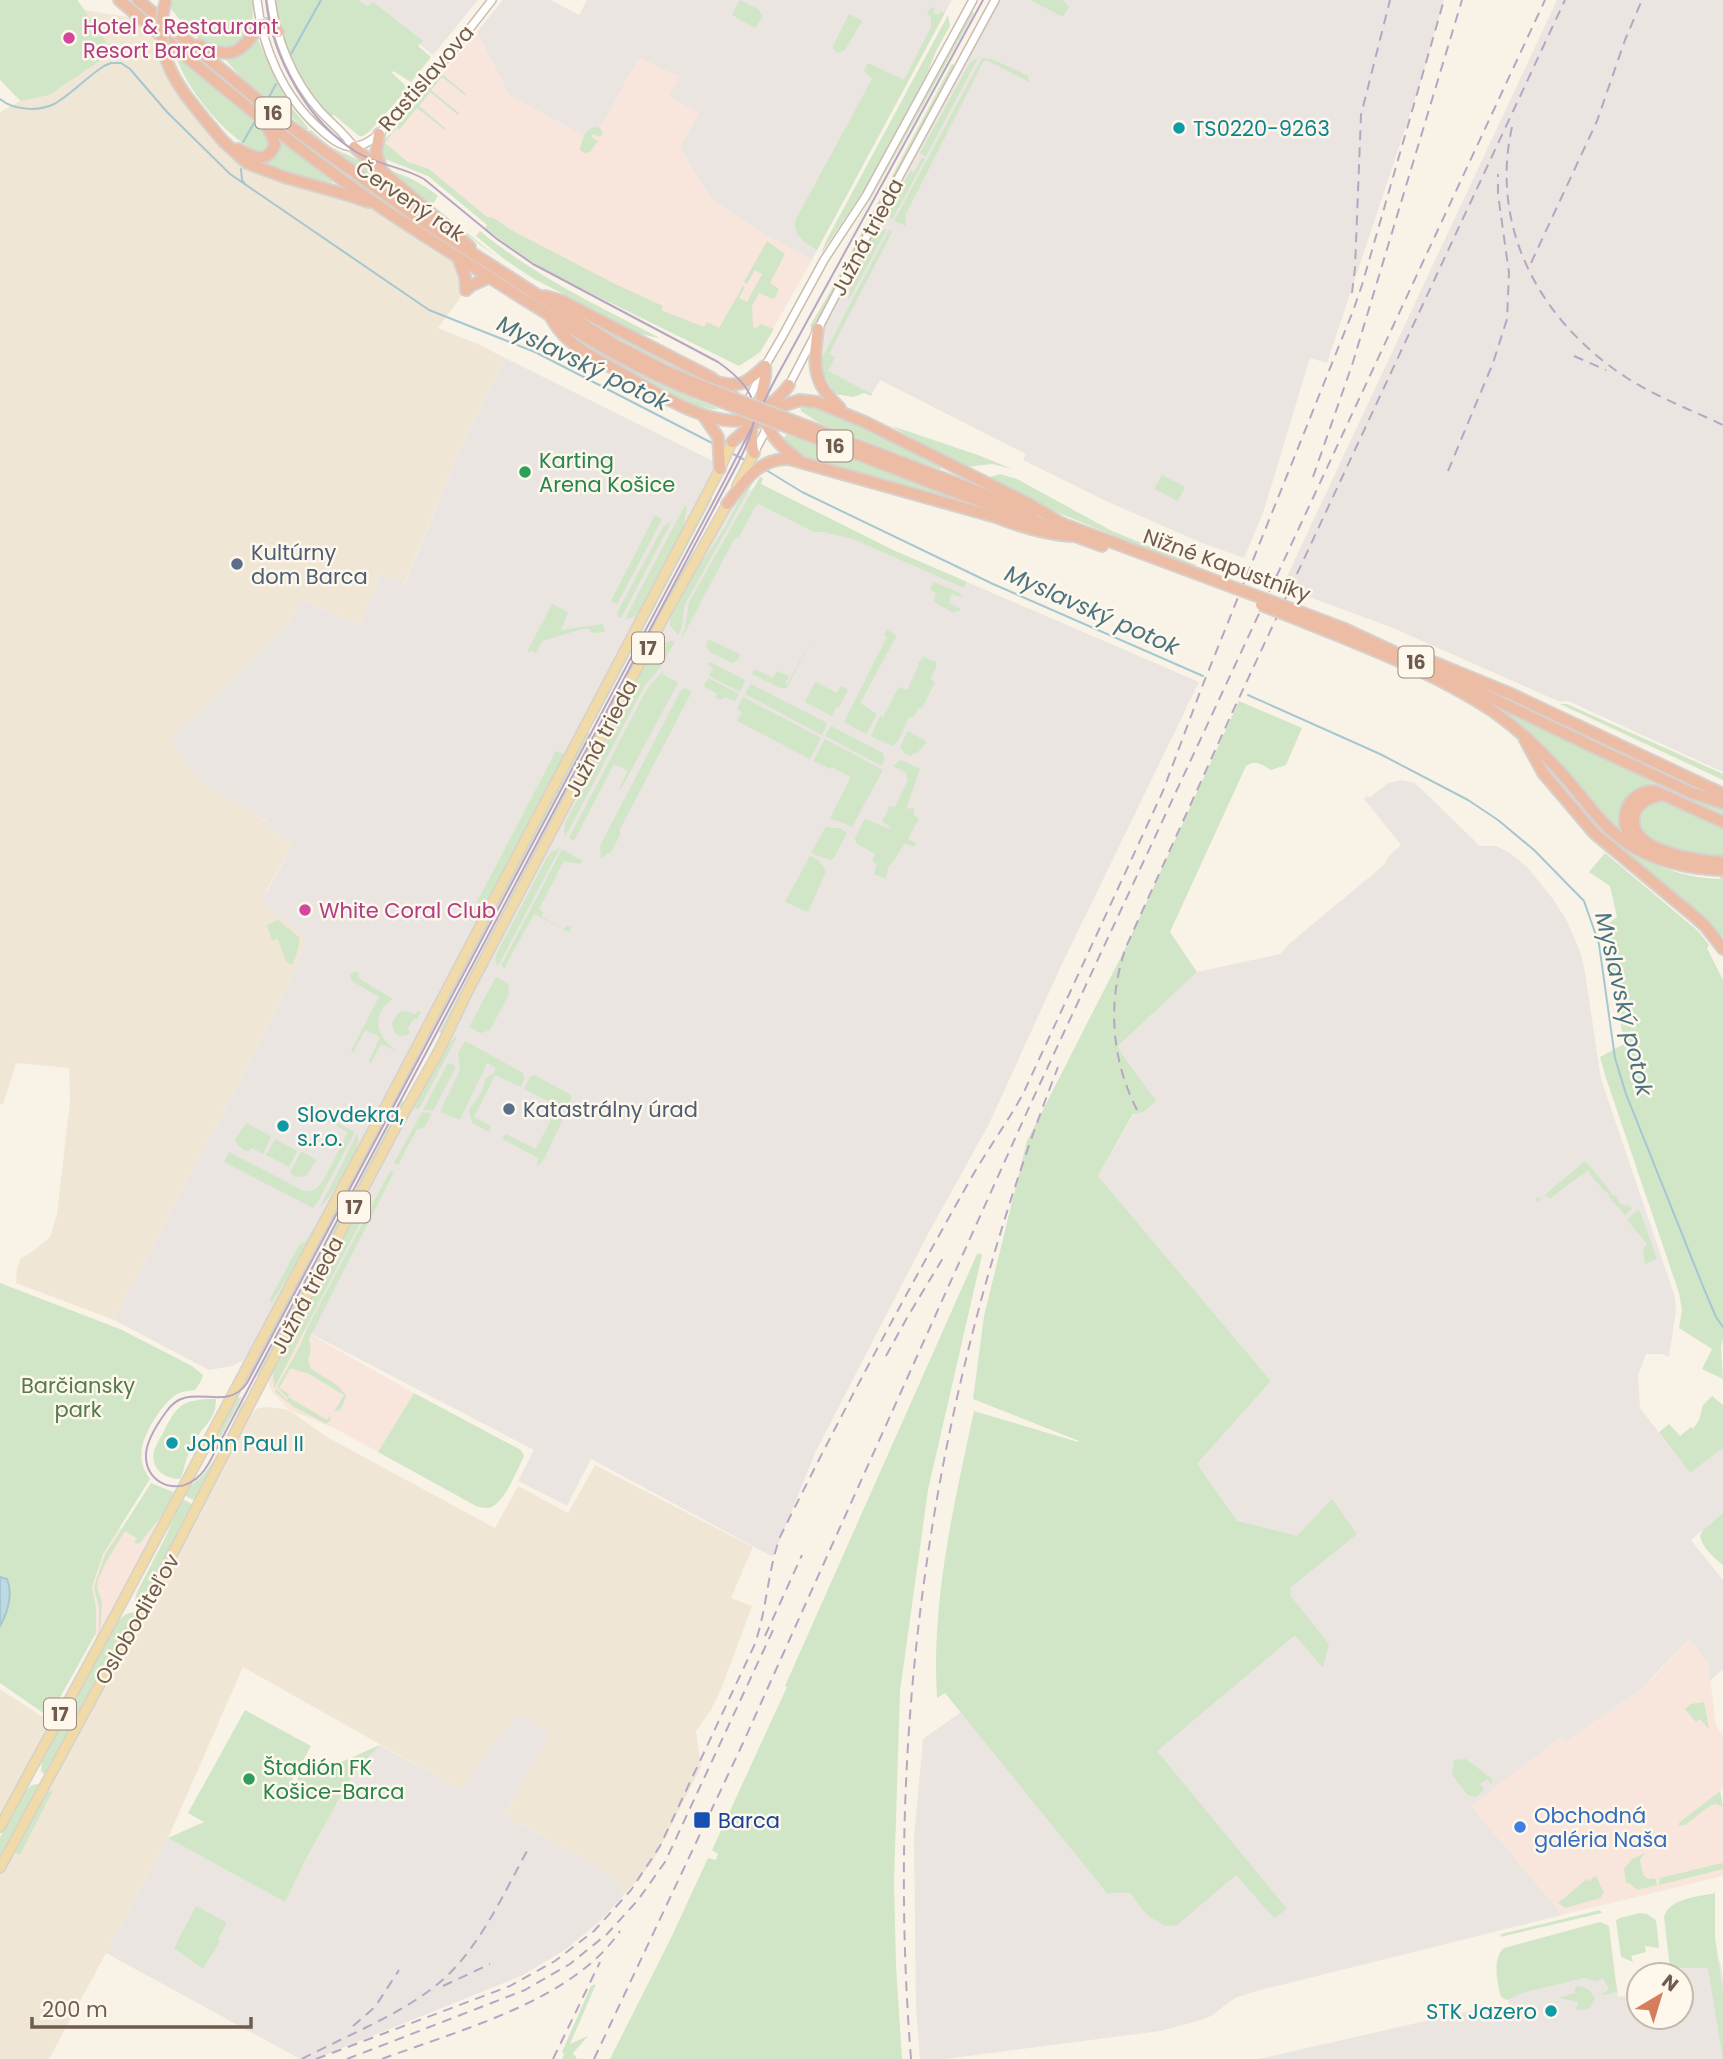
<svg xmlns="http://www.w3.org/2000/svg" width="1723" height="2059" viewBox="0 0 1723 2059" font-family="Poppins,sans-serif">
	<rect width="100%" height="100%" fill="#f9f3e7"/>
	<g fill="#f0e6d6">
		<polygon points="0,0 77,0 85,10 139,19 157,33 168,65 247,164 362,201 452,261 462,275 466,290 438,328 478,344 505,358 466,436 404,584 381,575 360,625 301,600 295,615 286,626 246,666 242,805 267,822 265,826 293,844 266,891 307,939 293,974 268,1027 114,1320 16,1283 17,1268 21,1258 33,1251 50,1237 57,1214 70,1101 69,1068 16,1063 3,1105 0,1104 0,112 20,101 0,80"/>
		<polygon points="269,1407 289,1410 327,1437 495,1528 518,1486 568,1513 595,1465 753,1547 731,1598 752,1606 722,1687 711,1710 696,1731 701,1767 652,1863 623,1896 620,1884 592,1864 504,1815 549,1735 517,1714 461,1790 243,1667 168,1838 49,2059 0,2059 0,1868 244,1419 258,1408"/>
		<polygon points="0,1689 49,1721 50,1719 56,1722 0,1827"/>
	</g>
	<g fill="#f8e6dc">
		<polygon points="477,32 509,95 584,136 639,56 679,77 700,113 681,146 682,151 712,198 764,234 812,260 760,352 751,359 497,228 426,169 408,162 385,143"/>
		<polygon points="292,1324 414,1393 378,1452 334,1428 289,1410 272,1392 267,1377"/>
		<polygon points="166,1507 173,1507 102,1640 94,1636 96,1632 92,1587 103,1554 119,1526 125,1531"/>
		<polygon points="1689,1639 1708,1662 1716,1725 1723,1736 1723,1786 1720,1791 1723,1807 1723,1876 1562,1915 1470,1806 1562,1736 1565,1740 1653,1678"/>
	</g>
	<g fill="#eae5e0">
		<polygon points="353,0 478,0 433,55 418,43"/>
		<polygon points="503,0 551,0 579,15 587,0 952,0 812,260 764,234 712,199 682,151 681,146 699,113 669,96 679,77 639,57 600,128 592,128 584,136 509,95 477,32"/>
		<polygon points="995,0 1444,0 1421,81 1327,363 1310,358 1263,513 1244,558 1202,543 1106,501 1023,460 1026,454 880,380 872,394 823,369 814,357 818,329"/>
		<polygon points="1557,0 1723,0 1723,772 1568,701 1560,702 1393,628 1282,587"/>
		<polygon points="505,358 717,463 716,468 254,1354 233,1366 209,1370 114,1320 268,1027 293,974 306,939 261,902 293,844 265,826 267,821 203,783 170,740 286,626 295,615 301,600 360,625 381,575 405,583 466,436"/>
		<polygon points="760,484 893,550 1199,682 1062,964 989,1124 927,1236 816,1451 773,1557 591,1459 567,1506 518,1481 534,1450 292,1324 727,504"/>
		<polygon points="1402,780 1415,783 1480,846 1496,846 1510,853 1528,868 1553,899 1567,921 1581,954 1585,972 1601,1079 1675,1297 1676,1311 1669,1357 1662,1354 1646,1354 1638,1375 1640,1408 1690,1473 1723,1448 1723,1513 1691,1540 1723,1580 1723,1669 1710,1681 1708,1662 1689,1639 1639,1691 1565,1741 1561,1737 1471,1806 1562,1915 1257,1991 1235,1998 1211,2016 1201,2020 1160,2031 945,2059 920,2059 916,2008 914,1838 923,1739 1049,1649 1182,1481 1271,1381 1098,1176 1134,1114 1143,1112 1118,1046 1197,972 1280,954 1290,943 1384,865 1388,857 1401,845 1364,799 1366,796 1370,797 1388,783"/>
		<polygon points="517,1713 550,1734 504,1815 592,1864 612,1877 620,1884 623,1896 600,1921 565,1950 521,1976 315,2059 300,2059 106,1953 168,1838 285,1902 307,1857 353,1774 380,1745 461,1790"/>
		<polygon points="1720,1961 1723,1979 1723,2059 1259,2059 1469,2011 1509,2005 1507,1993 1588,1973 1616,1979 1618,1997 1628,1995 1639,1988 1639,2017 1681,2017 1681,1975 1661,1975 1683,1968"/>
	</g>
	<g fill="#d1e5c7">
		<polygon points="0,0 77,0 105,39 107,56 49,95 21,101 0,80"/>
		<path d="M164 0H253C253 14 254 31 242 41 214 67 180 20 164 0Z"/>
		<path d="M275 0H358L367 7 373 2 423 41 418 46 431 57 411 82 393 71 392 73 408 88 370 131 363 136H359L334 115 331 116C300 84 282 44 275 0Z"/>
		<polygon points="740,0 758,9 763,16 755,28 732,15"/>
		<polygon points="1030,0 1063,0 1069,7 1063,17"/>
		<path d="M931 7 935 9 933 12 938 15 941 11 945 13 817 250C806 243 793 236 795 221L872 79 864 71 868 63 904 80 931 27V18L927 13Z"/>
		<polygon points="972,12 974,13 833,268"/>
		<polygon points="849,14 862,21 845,50 838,53 833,49 833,46"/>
		<polygon points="948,15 950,26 936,51 927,74 864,190 821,254 826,241"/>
		<polygon points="257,37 276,80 293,109 309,129 306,129 243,79 223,57"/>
		<path d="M176 56 263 128 272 144 262 154C229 141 186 90 176 56Z"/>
		<polygon points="978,58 926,156 920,153 967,68 971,62"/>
		<polygon points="982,58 994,60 1028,76 1029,82 990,62 986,60 983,62 905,216 906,226 894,221"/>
		<polygon points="952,64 954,65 828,301 814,328 810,326 831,290"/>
		<path d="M442 74 466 94 465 95 442 77 431 90 459 113 458 115 430 92 419 106 446 129 445 130 417 108 399 130 397 128 385 143 408 162 429 169 487 217H492L513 231 615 284 663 306 661 310 704 327 707 322 719 328 743 286 745 287 739 298 747 302 762 274 755 270 747 284 744 282 767 241 785 254 770 283 779 289 775 298 773 299 759 293 752 306 753 327 756 328 761 324 774 329 760 352 739 366 552 274 521 255 485 228 487 225 428 176 385 159C379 153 382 145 386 138Z"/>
		<path d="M595 127 600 128 603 133 600 137 593 134 591 137 598 141 590 152 585 153 580 150C582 140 584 130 595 127Z"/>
		<polygon points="311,130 328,146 370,165 442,229 306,132"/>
		<polygon points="283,143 332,181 333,183 293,175 260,164 273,158"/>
		<polygon points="922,158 925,159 892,220 888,215 887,208 911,171 914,172"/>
		<path d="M390 171C409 176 423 184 438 196L432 205 502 261 436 212Z"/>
		<path d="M887 229 849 300 848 299C853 278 860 233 887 229Z"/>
		<polygon points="889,230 892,232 829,354 835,357 828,371 872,394 871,396 864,393 853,397 835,394 821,369 822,358"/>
		<path d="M480 231C535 276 596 305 658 337V338L641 334 534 279 504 259 476 236Z"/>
		<path d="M570 310 706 380C658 362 613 337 570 310Z"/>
		<path d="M558 326C610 356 661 387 717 408V409C689 412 581 346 558 326Z"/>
		<polygon points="800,405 814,406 863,426 941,467 940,469 925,464 819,423 801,411"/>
		<polygon points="892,426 978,455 1012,469 992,464 967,467 925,447"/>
		<polygon points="787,434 964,502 965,501 989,510 810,459 795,451 782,440"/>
		<polygon points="1000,474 1017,479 1112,531 1196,565 1195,569 1042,506 987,478"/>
		<path d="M757 475 684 606 682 627 678 635 670 625C669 601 707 556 720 535 732 516 741 496 752 477Z"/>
		<polygon points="1162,475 1185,487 1178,501 1154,489"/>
		<polygon points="760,477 763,478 761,484 893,550 967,582 964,588 853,539 823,532 814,532 759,504 755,507 739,537 735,538 731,545 683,636 681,637 685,628 689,602"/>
		<polygon points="710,497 712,499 595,721 595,718"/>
		<polygon points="685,505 687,507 683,528 641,610 634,617 625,619"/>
		<polygon points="655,515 662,519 617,604 611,601"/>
		<polygon points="669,523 670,524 621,618 619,618 617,615 618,611 663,527"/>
		<polygon points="695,549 610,712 602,722 680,573"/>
		<polygon points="934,582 958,592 964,598 952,594 949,599 951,600 949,603 961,609 959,611 952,612 934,602 936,593 930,589"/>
		<polygon points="552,604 568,612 561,630 603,624 605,632 591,633 590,629 582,629 542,641 536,653 533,652 534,650 529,652 528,650"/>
		<polygon points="887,630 897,635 860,703 877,714 866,734 844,722 887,637 884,635"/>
		<polygon points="814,635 787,688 780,688 752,674 755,669 773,678 777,671 789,676 785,685 787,685"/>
		<polygon points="708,639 740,654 738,660 732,663 710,652 706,646"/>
		<path d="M669 641H675L662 665 645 685 565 837 564 832 565 823C576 802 588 782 598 761 614 728 636 657 669 641Z"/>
		<polygon points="923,657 936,662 936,668 930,679 935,682 922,708 919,707 913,718 909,717 898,741 892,746 871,736 880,716 883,717 899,687 907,690 919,665 918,664"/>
		<polygon points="710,662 745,680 740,692 709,676 713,668 707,664"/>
		<polygon points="664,670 662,674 678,683 622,787 618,790 628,771 614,764 574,841 569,838 647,689"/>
		<polygon points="708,678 739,694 735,701 725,697 720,700 715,697 718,694 703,686"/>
		<polygon points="815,682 837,693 841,686 848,690 839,708 836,707 832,716 805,702"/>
		<polygon points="751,684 827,723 822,735 745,694"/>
		<polygon points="684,688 692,691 619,831 621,833 611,852 601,858 600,846 680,692"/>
		<polygon points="743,697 821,738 810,759 737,721 742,712 737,709"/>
		<path d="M1239 701 1302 728 1286 765 1271 770C1262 765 1255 759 1246 766L1170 932 1197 972 1118 1046 1121 1053 1156 1101 1143 1112 1133 1114 1098 1176 1271 1381 1197 1464 1237 1521 1297 1536 1332 1499 1357 1534 1291 1587 1290 1595 1329 1644 1323 1668 1295 1635 1157 1751 1287 1909 1274 1918 1236 1875 1177 1925 1165 1926 1147 1915 1130 1893H1107L945 1693 937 1698C931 1601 954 1504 974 1411L1078 1442 1079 1441 973 1399 984 1316 1027 1141 1126 947Z"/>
		<path d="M1487 702 1649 779V781L1689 798 1695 784 1723 799V816C1701 806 1667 783 1642 788L1621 830C1594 805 1572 776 1547 749 1529 731 1508 717 1487 702Z"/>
		<polygon points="1560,704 1567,704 1723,774 1723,780"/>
		<polygon points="831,726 883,753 884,758 882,766 825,736"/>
		<polygon points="907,732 910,732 927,742 918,752 910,756 904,753 900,747"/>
		<polygon points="587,733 590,733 433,1029 430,1028 394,1096 397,1098 251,1374 254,1364 430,1027"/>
		<polygon points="593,739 588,753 454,1007 434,1050 261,1373 256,1377 402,1101 406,1102 441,1033 439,1032"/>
		<polygon points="825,739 883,770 852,827 830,818 851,777 832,767 830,769 813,761"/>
		<polygon points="556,751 564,754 562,761 492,893 474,921 469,920 478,900"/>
		<polygon points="901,760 920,769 906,809 912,808 915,809 913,815 919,818 908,839 916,843 914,847 904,843 896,858 888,867 886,879 874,874 877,864 872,861 875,854 856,843 855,838 865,819 889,829 890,826 882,822 890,806 895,807 908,780 906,776 907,773 893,766"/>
		<path d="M1661 800 1712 821 1723 828V936L1721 938C1685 895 1637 865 1596 828L1597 826C1613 835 1627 848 1643 857 1666 872 1693 878 1720 879L1722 856C1701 854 1638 851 1639 820 1639 807 1650 803 1661 800Z"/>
		<polygon points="826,826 831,828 840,828 847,833 834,858 830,860 811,853"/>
		<polygon points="560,848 498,966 495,960 496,955 547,857 551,852"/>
		<polygon points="562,849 583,861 580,864 564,861 539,909 543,912 542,917 564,929 567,925 572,927 569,932 534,914 506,965 506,969 501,966"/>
		<polygon points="1605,853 1698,931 1709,945 1707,948 1723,980 1723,1339 1721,1347 1723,1379 1702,1369 1712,1349 1679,1328 1682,1310 1679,1293 1606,1078 1600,1057 1624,1044 1610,954 1604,927 1617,917 1610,886 1589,872"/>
		<polygon points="810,856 819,861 826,871 808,912 785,902"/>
		<polygon points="278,920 300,938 297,953 292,965 286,962 278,939 272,940 267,925"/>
		<path d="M355 971 359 974 358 978 393 999C379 1008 373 1024 384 1039 387 1044 392 1047 396 1051L381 1044 371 1063 369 1061 380 1037 365 1030 353 1053 351 1051 379 997 352 981 350 975Z"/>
		<polygon points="496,977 508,984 509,994 490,1030 481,1033 469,1027"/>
		<polygon points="405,1011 415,1014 418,1011 421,1012 417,1019 414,1018 407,1030 410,1031 408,1035 400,1036 394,1032 392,1023 398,1013"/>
		<polygon points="455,1036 457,1037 419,1109 413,1108 438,1060"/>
		<path d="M465 1041 523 1073 524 1079 521 1087 495 1075 474 1117 491 1126 489 1131 491 1133 472 1123 469 1109C476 1103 485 1088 485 1079L493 1074 496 1068 487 1063 460 1120 440 1112 460 1070 458 1053Z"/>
		<polygon points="448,1063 454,1065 455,1069 433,1111 423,1110"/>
		<polygon points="534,1075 571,1095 571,1102 544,1159 539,1165 536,1165 539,1158 502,1139 506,1134 536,1149 558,1106 524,1089 531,1076"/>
		<path d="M309 1108 355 1132 317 1203 313 1208 224 1162 229 1152 302 1190C308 1192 313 1192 318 1187 326 1179 342 1143 348 1132L308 1111Z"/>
		<polygon points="422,1112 432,1113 424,1128 417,1129 398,1165 394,1163"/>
		<polygon points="246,1123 271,1136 263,1154 252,1148 249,1151 244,1150 236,1143 235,1140"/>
		<path d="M357 1134C364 1152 331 1195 319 1209Z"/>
		<polygon points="275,1139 297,1151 289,1167 266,1155"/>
		<polygon points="303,1152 316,1160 306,1176 297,1177 290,1173 300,1153"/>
		<path d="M1585 1161 1608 1188 1612 1195 1616 1196 1620 1204 1630 1206 1632 1209 1625 1215 1609 1197 1608 1193 1605 1192C1601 1185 1591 1179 1589 1170 1575 1179 1563 1188 1550 1199L1546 1195 1537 1202 1535 1197 1541 1198Z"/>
		<polygon points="390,1171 394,1172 309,1339 311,1349 308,1360 311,1369 337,1385 346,1395 345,1400 340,1410 334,1412 344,1395 309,1374 293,1369 290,1369 279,1388 289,1394 288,1397 327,1420 330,1416 331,1420 326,1424 294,1407 275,1392 276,1389 287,1400 288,1399 277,1387 299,1348 307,1329"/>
		<polygon points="357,1209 365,1213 274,1389 273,1372 276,1362"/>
		<polygon points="1638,1210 1641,1214 1657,1259 1645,1264 1643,1248 1647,1244 1627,1220"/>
		<polygon points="324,1212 298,1261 272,1302 269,1301 299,1245 306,1241"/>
		<polygon points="980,1253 982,1255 928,1490 900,1691 894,1882 896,1966 902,2059 610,2059 670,1940 708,1858 716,1860 718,1854 712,1850 787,1687 785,1686 977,1254"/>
		<path d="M0 1283 120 1329 192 1366 203 1375 201 1381 195 1390C190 1391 184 1391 179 1393 163 1401 145 1431 142 1448 140 1460 143 1470 150 1479L103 1554 92 1587 96 1608V1633L49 1717 0 1683Z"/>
		<path d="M414 1393 521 1450 524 1456C518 1468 503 1507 488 1508 485 1508 478 1507 476 1506L378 1452Z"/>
		<polygon points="1712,1396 1723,1405 1723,1448 1690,1473 1659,1432 1669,1424 1680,1436 1691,1427 1693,1429 1699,1420 1703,1405"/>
		<polygon points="242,1397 217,1444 203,1459 234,1402 237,1398"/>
		<path d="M205 1399H216C216 1416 209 1421 200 1433 195 1440 190 1450 187 1458 184 1465 184 1472 180 1479 164 1479 150 1468 154 1451 156 1444 161 1437 164 1431 169 1421 174 1410 184 1404 190 1401 198 1400 205 1399Z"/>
		<path d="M244 1400 243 1407 194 1500 184 1495C191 1482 198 1482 207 1470 222 1449 232 1423 244 1400Z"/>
		<path d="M151 1483 173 1492C171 1509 151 1527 141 1542L138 1544 134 1543 137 1538 125 1531 106 1562 98 1580 97 1588 102 1602 100 1633 54 1719 53 1718 99 1632V1608L94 1587 105 1555Z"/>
		<polygon points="182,1499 192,1504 175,1542 142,1604 137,1604 135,1599 137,1592 165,1538"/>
		<path d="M1723 1513V1565C1714 1558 1702 1547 1700 1536L1703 1530Z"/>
		<polygon points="133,1612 135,1613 134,1620 71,1728 62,1723 117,1622 126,1614"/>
		<polygon points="1704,1702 1709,1729 1700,1719 1696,1722 1685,1709 1691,1704"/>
		<polygon points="245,1710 311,1746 290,1784 296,1782 301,1772 309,1776 380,1745 353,1774 307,1857 285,1902 168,1838 204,1822 188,1813"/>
		<polygon points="61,1724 70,1729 47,1773 44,1774 41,1771 42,1760"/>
		<polygon points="1466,1759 1492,1779 1492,1784 1487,1779 1480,1784 1484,1790 1476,1797 1468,1795 1452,1775 1454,1760"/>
		<polygon points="38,1784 39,1788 0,1860 0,1837 25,1791 32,1785"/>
		<polygon points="53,1790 20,1855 14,1852 46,1793"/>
		<polygon points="1720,1791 1723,1807 1716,1804 1711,1805 1685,1825 1679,1826 1679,1823"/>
		<polygon points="1645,1853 1640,1860 1643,1875 1648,1879 1655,1878 1657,1885 1637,1890 1629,1883 1626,1883 1624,1869 1632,1859"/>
		<polygon points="1722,1863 1723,1869 1659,1885 1660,1878"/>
		<polygon points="1596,1876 1604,1893 1600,1898 1566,1908 1558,1903 1587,1879 1589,1881"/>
		<path d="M1715 1893V1937L1723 1993V2059L1708 1968H1670L1664 1917C1669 1898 1698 1897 1715 1893Z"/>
		<polygon points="196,1906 227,1923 218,1939 220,1941 203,1969 174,1948"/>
		<polygon points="1600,1910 1602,1913 1500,1937 1501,1934"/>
		<polygon points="1640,1913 1647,1914 1656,1920 1659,1948 1645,1946 1646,1952 1631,1956 1633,1962 1621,1957 1616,1921 1619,1918"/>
		<path d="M1600 1922 1609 1926 1617 1992 1604 1995 1602 1994 1609 1990 1603 1978 1597 1981 1584 1978 1521 1993 1507 2000 1501 1997C1497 1983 1492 1958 1504 1948Z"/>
		<polygon points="596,1984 570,2044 588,2036 573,2053 577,2059 562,2059 564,2054 562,2052 591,1986"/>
		<polygon points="1579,1986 1588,1989 1595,1998 1590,2008 1583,2010 1576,2009 1578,2002 1559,1998 1575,1993 1575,1987"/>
	</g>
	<path fill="#bdd9e1" stroke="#a5c7d1" stroke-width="2" d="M0 1577 7 1579C13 1594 8 1612 0 1626Z"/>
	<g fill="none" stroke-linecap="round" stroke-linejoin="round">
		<g stroke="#a5c7d1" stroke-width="2">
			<polyline points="291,54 321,0"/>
			<polyline points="269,97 276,84"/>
			<path d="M0 99C13 110 38 112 54 104 69 96 88 76 104 66L111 63H121L130 69 167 112 230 174 429 310 535 352 714 444"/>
			<polyline points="243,142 254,123"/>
			<polyline points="241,169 242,180 246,185"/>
			<polyline points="731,453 745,460"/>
			<polyline points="766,470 802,492 993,584 1203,676"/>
			<polyline points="1248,695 1380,754 1468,800 1498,820 1534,850 1584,901 1599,944 1615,1058 1626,1094 1702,1284 1716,1317 1723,1327"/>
		</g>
		<defs>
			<g id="minor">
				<path d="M257 0C262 47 283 96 319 128 340 148 355 155 379 134L450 54 492 0"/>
				<path d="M271 0C276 39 293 81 320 111 331 123 344 133 354 147"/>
				<polyline points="788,387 856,256 995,0"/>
				<polyline points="746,405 765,366 782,337 824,260 866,196 973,0"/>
				<polyline points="754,453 768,426"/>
			</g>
			<g id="major">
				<polyline points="737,486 754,453"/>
				<path d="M0 1827C41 1750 84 1674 125 1597 325 1222 524 846 720 469L732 442"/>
				<polyline points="0,1868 101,1682 142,1613 269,1367 395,1129 440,1049 469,989 666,613 730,499"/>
			</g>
			<g id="highway">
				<path d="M119 0C204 72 290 145 382 208 422 235 463 260 503 286 568 327 632 368 704 395"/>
				<polyline points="138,0 287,124 419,219 617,346 666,371 707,388"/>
				<path d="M198 45C231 61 242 53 260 24H266L278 32"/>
				<polyline points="212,128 223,141 247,163 284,177 348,195 368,202"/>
				<polyline points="379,134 376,153 381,168"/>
				<polyline points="354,147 470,247"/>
				<path d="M238 149C253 157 266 165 275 145L272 136 266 125"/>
				<polyline points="458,258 465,276 466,290"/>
				<polyline points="466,290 472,285 490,277"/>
				<polyline points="545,296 562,301 710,377 727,389 738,402"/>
				<path d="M550 316C556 326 561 334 570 341 586 355 606 364 625 375 655 392 707 426 743 420 756 418 782 396 789 385"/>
				<path d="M818 329C813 364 812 383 840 408"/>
				<path d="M765 366C767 376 763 383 762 393 758 423 775 443 798 459"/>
				<path d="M722 383C744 388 749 379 765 366"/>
				<polyline points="703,415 718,437 720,469"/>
				<path d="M750 422C753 432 750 443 754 453"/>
				<polyline points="732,442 749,427 785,405 800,400 817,402 867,423 1029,504 1063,524"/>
				<polyline points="969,488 1033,512"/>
				<polyline points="966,496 1102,546"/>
				<path d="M727 504C744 482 758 458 789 459L996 517C1021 527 1044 534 1071 536"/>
				<polyline points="1058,522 1235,588"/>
				<polyline points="1300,612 1345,629 1446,676 1589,745 1692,793 1723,803"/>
				<path d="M1297 619C1363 646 1434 672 1494 712 1525 734 1551 760 1575 789 1591 808 1605 828 1627 843 1654 861 1690 869 1723 870"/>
				<polyline points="1416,655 1511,694 1723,794"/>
				<polyline points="1525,740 1543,773 1594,833 1695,917 1705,926 1723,949"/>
				<path d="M1662 795C1649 798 1637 802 1634 817 1628 852 1700 861 1723 862"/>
				<path d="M1637 844C1615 827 1624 790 1655 791L1723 822"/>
			</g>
		</defs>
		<use href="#minor" stroke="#cabcae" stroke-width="10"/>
		<use href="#major" stroke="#d7d1cd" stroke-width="12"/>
		<use href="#highway" stroke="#d7d1cd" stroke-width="14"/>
		<use href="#minor" stroke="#fff" stroke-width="7"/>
		<use href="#major" stroke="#f0daa7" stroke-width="9"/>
		<use href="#highway" stroke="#ecbca5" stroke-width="10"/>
		<path stroke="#b7a6c2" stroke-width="2" d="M266 0C272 57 308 123 358 153 378 165 403 167 424 179L497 239 533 264 718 362C765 395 761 418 737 465L209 1463C205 1470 199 1478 191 1482 171 1494 145 1480 146 1455 146 1442 158 1423 166 1412 189 1378 225 1415 247 1383L715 499 751 429C759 412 767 395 776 378L983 0"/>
		<g stroke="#b7a6c2" stroke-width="2" stroke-dasharray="10 7" stroke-linecap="butt">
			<path d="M1512 127C1489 230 1542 323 1627 378 1657 397 1691 410 1723 425"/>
			<polyline points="1531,263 1597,121 1625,40 1642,0"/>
			<polyline points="1352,293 1355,268 1361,115 1390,0"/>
			<polyline points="1574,356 1606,370"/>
			<polyline points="1448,471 1493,363 1507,319 1509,273 1498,194 1498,174"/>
			<polyline points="1313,477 1353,362 1462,0"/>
			<path d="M1137 1110C1111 1059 1107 1001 1126 947L1232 713 1565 0"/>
			<polyline points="886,1356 908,1316 943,1258"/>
			<polyline points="765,1636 802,1555"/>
			<polyline points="443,1986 490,1964"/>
			<polyline points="353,2026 375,2007 399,1970"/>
			<path d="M302 2059C349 2034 413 2010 450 1973 484 1938 504 1893 527 1851"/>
			<path d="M316 2059 510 1986 555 1961 594 1931 631 1890 660 1846 754 1646C767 1611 767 1573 780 1537 840 1416 904 1297 970 1180 987 1150 1007 1123 1023 1094L1163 791 1200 692 1353 311 1362 285 1444 0"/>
			<polyline points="347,2059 525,1990 570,1964 607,1934 638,1900 665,1862 774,1628"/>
			<path d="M382 2059C459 2030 573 2001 620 1931"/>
			<polyline points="553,2059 600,1962"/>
			<polyline points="594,2059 743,1743 1031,1103 1545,0"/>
			<path d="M911 2059C884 1719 934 1385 1058 1067"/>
		</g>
		<defs>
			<g id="highway-bridge">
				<path d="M166 0C150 56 179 88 212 128"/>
				<polyline points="707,388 969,488"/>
				<polyline points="704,395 966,496"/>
				<polyline points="1235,588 1300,612"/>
				<polyline points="1261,605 1297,619"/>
			</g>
		</defs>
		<use href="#highway-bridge" stroke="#d7d1cd" stroke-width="14" stroke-linecap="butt"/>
		<use href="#highway-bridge" stroke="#ecbca5" stroke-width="10"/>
	</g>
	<g fill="#d1479c" stroke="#fdf7ec" stroke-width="2.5">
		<circle cx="69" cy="38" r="7"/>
		<circle cx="305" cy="910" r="7"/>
	</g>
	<g fill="#0f9aa8" stroke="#fdf7ec" stroke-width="2.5">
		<circle cx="1179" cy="128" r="7"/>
		<circle cx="283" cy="1126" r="7"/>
		<circle cx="172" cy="1443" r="7"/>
		<circle cx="1551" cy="2011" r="7"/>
	</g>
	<g fill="#2e9e5b" stroke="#fdf7ec" stroke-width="2.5">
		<circle cx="525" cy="472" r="7"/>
		<circle cx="249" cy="1779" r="7"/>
	</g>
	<g fill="#5c6f8a" stroke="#fdf7ec" stroke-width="2.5">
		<circle cx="237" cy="564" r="7"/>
		<circle cx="509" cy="1109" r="7"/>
	</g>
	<rect fill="#1a4fb4" stroke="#fdf7ec" stroke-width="2.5" x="693" y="1811" width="18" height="18" rx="3.5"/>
	<circle fill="#3f7fe0" stroke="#fdf7ec" stroke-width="2.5" cx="1520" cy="1827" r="7"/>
	<g text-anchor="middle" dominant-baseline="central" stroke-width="5" stroke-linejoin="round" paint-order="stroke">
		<g fill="#fdf7ec" stroke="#9a8a7d" stroke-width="2">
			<rect x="255.5" y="97.5" width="35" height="31" rx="5"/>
			<rect x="817.5" y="430.5" width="35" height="31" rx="5"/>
			<rect x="632" y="632.5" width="32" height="31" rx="5"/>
			<rect x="1398.5" y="646.5" width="35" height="31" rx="5"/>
			<rect x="338" y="1191.5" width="32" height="31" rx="5"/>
			<rect x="44" y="1698.5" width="32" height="31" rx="5"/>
		</g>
		<g font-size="19" font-weight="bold" fill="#705c4e">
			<text x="273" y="113">16</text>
			<text x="835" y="446">16</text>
			<text x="648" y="648">17</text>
			<text x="1416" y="662">16</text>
			<text x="354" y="1207">17</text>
			<text x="60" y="1714">17</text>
		</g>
		<g font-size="21" fill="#b23c85" stroke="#fdf7ec" text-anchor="start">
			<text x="83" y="26">Hotel &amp; Restaurant<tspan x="83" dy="24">Resort Barca</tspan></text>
			<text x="319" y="910">White Coral Club</text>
		</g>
		<g font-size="21" fill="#705c4e" stroke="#fdf7ec">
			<text transform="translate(426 78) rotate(-49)">Rastislavova</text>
			<text transform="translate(410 201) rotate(34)">Červený rak</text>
			<text transform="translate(867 237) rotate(-62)">Južná trieda</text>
			<text transform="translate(1227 565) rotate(20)">Nižné Kapustníky</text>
			<text transform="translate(601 738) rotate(-62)">Južná trieda</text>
			<text transform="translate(307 1295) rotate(-62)">Južná trieda</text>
			<text transform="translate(137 1619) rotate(-60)">Osloboditeľov</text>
		</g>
		<g font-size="21" fill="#0d838f" stroke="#fdf7ec" text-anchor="start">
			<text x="1193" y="128">TS0220-9263</text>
			<text x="297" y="1114">Slovdekra,<tspan x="297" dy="24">s.r.o.</tspan></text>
			<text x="186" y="1443">John Paul II</text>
			<text x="1537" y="2011" text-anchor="end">STK Jazero</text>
		</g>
		<g font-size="21" fill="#27864d" stroke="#fdf7ec" text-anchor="start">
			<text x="539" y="460">Karting<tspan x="539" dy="24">Arena Košice</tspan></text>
			<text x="263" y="1767">Štadión FK<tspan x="263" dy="24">Košice-Barca</tspan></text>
		</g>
		<g font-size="21" fill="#4e5e75" stroke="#fdf7ec" text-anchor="start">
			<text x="251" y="552">Kultúrny<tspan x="251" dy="24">dom Barca</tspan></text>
			<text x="523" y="1109">Katastrálny úrad</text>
		</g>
		<g font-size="21" fill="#557a4b" stroke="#fdf7ec">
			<text x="78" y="1385">Barčiansky<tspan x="78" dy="24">park</tspan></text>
		</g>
		<g font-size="21" fill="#366cbe" stroke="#fdf7ec" text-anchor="start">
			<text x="1534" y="1815">Obchodná<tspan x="1534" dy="24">galéria Naša</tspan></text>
		</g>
		<g font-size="21" fill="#164399" stroke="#fdf7ec" text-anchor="start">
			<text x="718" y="1820">Barca</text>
		</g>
		<g font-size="23" font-style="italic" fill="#4b7480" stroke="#fdf7ec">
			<text transform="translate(583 363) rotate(26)">Myslavský potok</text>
			<text transform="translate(1092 610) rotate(24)">Myslavský potok</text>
			<text transform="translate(1624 1004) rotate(77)">Myslavský potok</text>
		</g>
	</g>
	<g transform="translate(1660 1996) rotate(38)"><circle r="33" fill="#fdf7ec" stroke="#c5b9ad" stroke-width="2"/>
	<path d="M0-5L12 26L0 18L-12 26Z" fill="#d47e5b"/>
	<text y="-10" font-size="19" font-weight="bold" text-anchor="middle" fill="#705c4e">N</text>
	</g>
	<path d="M32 2017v10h219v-10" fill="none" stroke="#705c4e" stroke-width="3.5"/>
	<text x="42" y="2017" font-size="21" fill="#705c4e" stroke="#fdf7ec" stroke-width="5" paint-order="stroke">200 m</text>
</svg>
